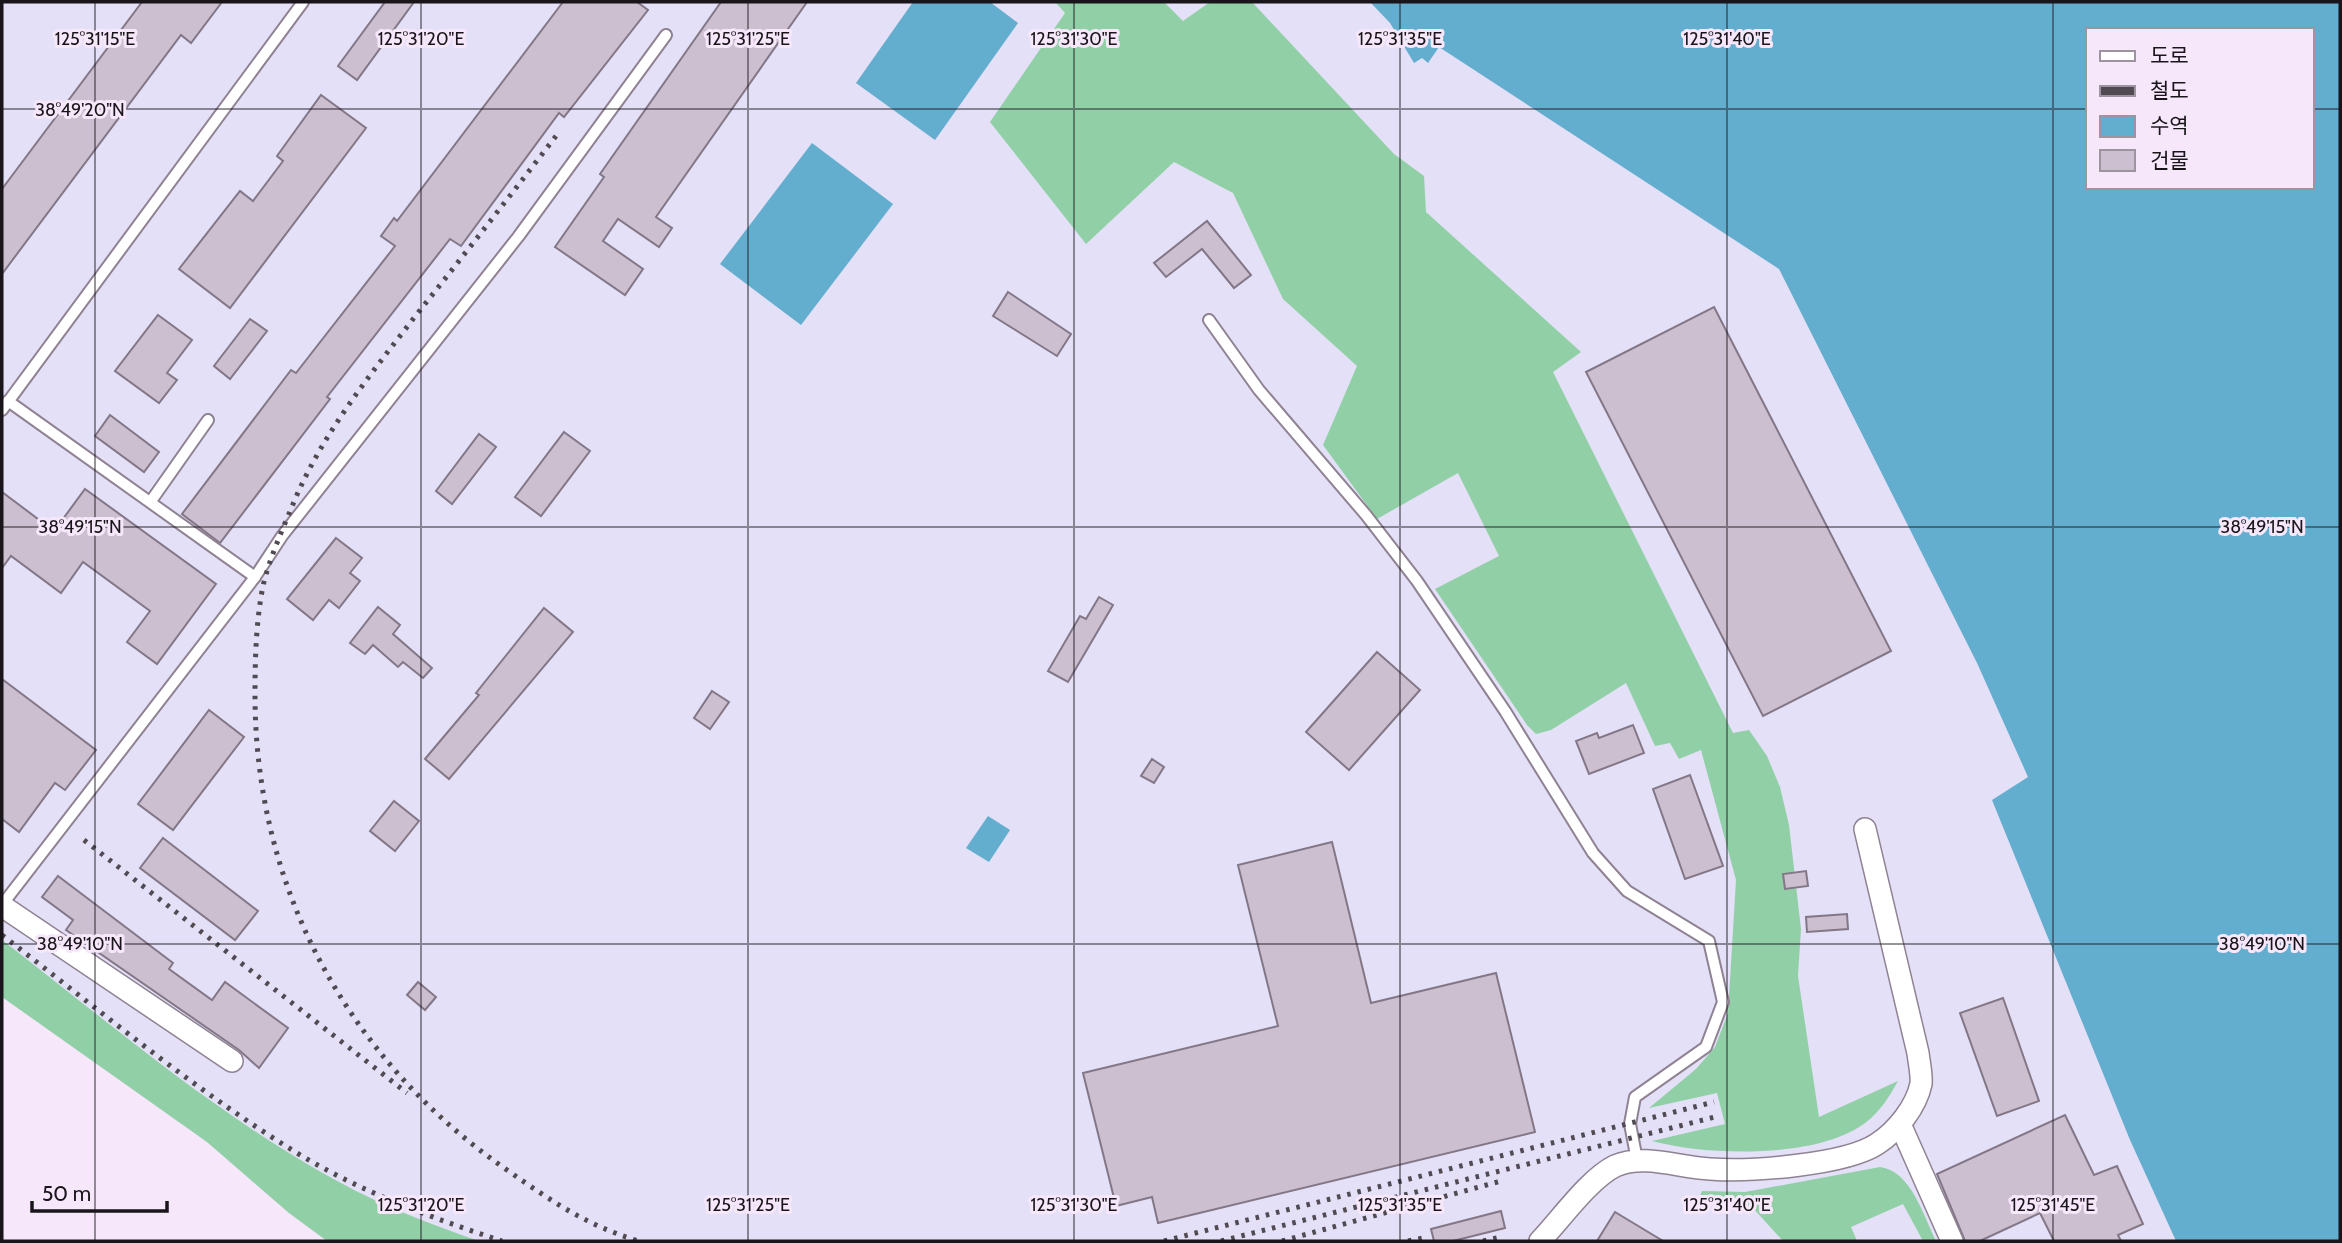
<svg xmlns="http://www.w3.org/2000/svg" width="2342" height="1243" viewBox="0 0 2342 1243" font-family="Cabin,'Noto Sans KR',sans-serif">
	<rect width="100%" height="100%" fill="#f6e8fa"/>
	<polygon fill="#e3e0f7" points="2,2 1370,2 1390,23 1414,62 1422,58 1427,63 1438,46 1779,269 1977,663 2028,777 1992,800 2130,1140 2176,1241 327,1241 289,1213 207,1142 2,997"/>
	<g fill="#91d0a6">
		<path d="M1055 2H1164L1183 21 1210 2H1252L1394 154 1424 176 1426 212 1581 352 1553 372 1733 733 1749 730 1767 756 1780 787 1789 825 1801 929 1798 976 1819 1117 1898 1081C1889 1097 1880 1112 1865 1123 1817 1159 1708 1156 1652 1141L1725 1124 1717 1093 1649 1108 1696 1069 1715 1047 1728 1013 1736 880 1701 750 1679 759 1670 743 1655 746 1626 683 1551 730 1536 734 1527 725 1435 589 1499 556 1458 473 1377 519 1323 445 1357 366 1283 299 1233 193 1174 162 1086 244 990 122 1065 13Z"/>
		<path d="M2 940C116 1028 228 1125 356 1191 396 1211 438 1227 479 1241H327L289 1213 207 1142 2 997Z"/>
		<path d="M1880 1167C1911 1171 1923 1215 1936 1241H1923L1903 1204 1851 1227 1857 1241H1783L1752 1207 1700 1196 1702 1191 1745 1192Z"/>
	</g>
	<g fill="#63adce" fill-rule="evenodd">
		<polygon points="913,2 990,2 1018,23 935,140 856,83"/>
		<path d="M1370 2H2340V1241H2176L2130 1140 1992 800 2028 777 1977 663 1779 269 1439 47 1428 63 1422 58 1414 63 1390 23ZM2088 30H2312V187H2088Z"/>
		<polygon points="812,143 893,204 801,325 720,264"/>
		<polygon points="988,816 1010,830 989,862 966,848"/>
	</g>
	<g fill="#ccbfd0" stroke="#837787" stroke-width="2">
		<polygon points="142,2 222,2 191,43 181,35 2,274 2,189"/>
		<polygon points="385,2 414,2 357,80 338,66"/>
		<polygon points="563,2 637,2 648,10 564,117 559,113 461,246 450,239 327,397 330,399 220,543 182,514 291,370 296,373 395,246 381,236 394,218 397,221"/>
		<polygon points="721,2 807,2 656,217 672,228 659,247 618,219 603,241 643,269 625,295 555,247 604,177 600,174"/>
		<polygon points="321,95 366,128 230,308 179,269 240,191 253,201 283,161 277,156"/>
		<polygon points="1207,221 1251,275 1234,288 1202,249 1166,277 1154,263"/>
		<polygon points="1008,292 1071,334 1057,356 993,316"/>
		<polygon points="1714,307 1891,651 1763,716 1586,372"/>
		<polygon points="158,315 192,340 167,373 177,380 159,403 115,371"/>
		<polygon points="250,319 267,331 230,379 214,366"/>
		<polygon points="110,415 159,452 144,472 95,436"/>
		<polygon points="564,432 590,451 541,516 515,497"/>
		<polygon points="479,434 496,447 452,504 436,491"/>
		<polygon points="85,489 216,584 157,664 127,642 150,611 83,562 61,593 11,556 2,568 2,492 54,531"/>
		<polygon points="336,538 362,558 350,573 360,581 339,608 329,600 313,620 287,599"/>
		<polygon points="1099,597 1113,605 1068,682 1048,671 1080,616 1086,619"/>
		<polygon points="378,607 400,625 393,634 432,668 423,678 403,662 398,667 373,645 365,654 350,643"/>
		<polygon points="544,608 573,632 449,779 425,759 479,695 476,693"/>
		<polygon points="1377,652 1420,690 1349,770 1306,732"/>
		<polygon points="2,679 96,750 65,790 55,783 19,832 2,819"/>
		<polygon points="712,691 729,702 710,729 694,718"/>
		<polygon points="209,710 244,737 173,830 138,804"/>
		<polygon points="1633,725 1644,753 1589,774 1576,741 1597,733 1599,738"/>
		<polygon points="1152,759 1164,767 1154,783 1141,776"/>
		<polygon points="1690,775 1723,866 1685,879 1653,789"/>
		<polygon points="394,801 419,821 395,851 370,831"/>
		<polygon points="163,838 258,911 235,940 140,868"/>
		<polygon points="1332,842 1371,1003 1496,973 1535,1132 1158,1223 1152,1197 1116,1206 1083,1073 1278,1026 1238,865"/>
		<polygon points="1806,871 1808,886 1785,889 1783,874"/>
		<polygon points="58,876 173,963 169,969 212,1000 225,982 288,1028 259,1068 239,1050 66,930 73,920 42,897"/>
		<polygon points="1847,914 1848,929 1807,932 1806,917"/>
		<polygon points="418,982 436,997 425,1010 407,995"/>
		<polygon points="2003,998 2039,1101 1997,1116 1960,1013"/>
		<polygon points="2065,1115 2094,1175 2117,1166 2143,1224 2118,1235 2121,1241 2054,1241 2040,1213 1980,1241 1965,1241 1937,1174"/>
		<polygon points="1501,1211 1505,1228 1453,1241 1434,1241 1431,1229"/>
		<polygon points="1615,1212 1663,1241 1597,1241"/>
	</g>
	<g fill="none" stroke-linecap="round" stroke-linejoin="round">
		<defs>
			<g id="service">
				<polyline points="1209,320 1259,390 1366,515 1417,581 1505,711 1593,853 1627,891 1709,941 1723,1002 1706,1047 1635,1097 1630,1124 1637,1160"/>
				<polyline points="8,401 255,577 282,536 518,237 666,35"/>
				<polyline points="2,410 303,2"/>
				<polyline points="151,501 208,420"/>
				<polyline points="2,905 255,577"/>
			</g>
			<g id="minor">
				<polyline points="2,906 232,1061"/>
				<polyline points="1900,1124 1952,1241"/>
				<path d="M1540 1241C1561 1219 1589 1179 1615 1166 1645 1153 1679 1168 1710 1169 1749 1172 1845 1165 1877 1144 1897 1131 1916 1107 1921 1084 1922 1075 1919 1062 1918 1053L1865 829"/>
			</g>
		</defs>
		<use href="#service" stroke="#8f8292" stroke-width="14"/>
		<use href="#minor" stroke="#8f8292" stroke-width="24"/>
		<use href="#service" stroke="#fff" stroke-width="10"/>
		<use href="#minor" stroke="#fff" stroke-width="21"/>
		<g stroke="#514a53" stroke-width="5" stroke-dasharray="3.5 7" stroke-linecap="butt">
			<path d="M556 136C510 196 464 255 417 314 370 375 320 436 291 509 281 533 269 560 263 586 256 621 255 659 255 695 255 888 348 1060 507 1170 553 1202 584 1224 638 1241"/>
			<polyline points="84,840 407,1093"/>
			<path d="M2 935C98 1009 193 1089 297 1153 361 1192 432 1218 502 1241"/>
			<polyline points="1164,1241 1714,1102"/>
			<polyline points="1221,1241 1715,1117"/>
			<polyline points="1282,1241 1501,1181"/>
			<polyline points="1408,1241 1423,1238"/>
			<polyline points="1483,1241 1501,1237"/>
		</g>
	</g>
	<path fill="none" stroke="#19151a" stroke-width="2" stroke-opacity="0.45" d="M95 2V1241M421 2V1241M748 2V1241M1074 2V1241M1400 2V1241M1727 2V1241M2053 2V1241M2 109H2088M2312 109H2340M2 527H2340M2 944H2340"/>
	<g font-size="18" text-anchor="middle" fill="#19151a" stroke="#f6e8fa" stroke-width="6" stroke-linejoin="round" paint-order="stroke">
		<text x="95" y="45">125°31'15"E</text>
		<text x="421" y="45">125°31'20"E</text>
		<text x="748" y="45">125°31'25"E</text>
		<text x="1074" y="45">125°31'30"E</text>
		<text x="1400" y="45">125°31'35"E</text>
		<text x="1727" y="45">125°31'40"E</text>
		<text x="80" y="116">38°49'20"N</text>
		<text x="80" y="533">38°49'15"N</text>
		<text x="2262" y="533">38°49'15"N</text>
		<text x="80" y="950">38°49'10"N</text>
		<text x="2262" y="950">38°49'10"N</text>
		<text x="421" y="1211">125°31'20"E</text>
		<text x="748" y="1211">125°31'25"E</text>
		<text x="1074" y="1211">125°31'30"E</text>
		<text x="1400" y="1211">125°31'35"E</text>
		<text x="1727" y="1211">125°31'40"E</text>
		<text x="2053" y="1211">125°31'45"E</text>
	</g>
	<rect width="2342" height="1243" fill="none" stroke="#19151a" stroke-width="7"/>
	<rect x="2086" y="28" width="228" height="161" fill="#f6e8fa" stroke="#9e94a0" stroke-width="2"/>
	<rect x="2100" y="51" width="35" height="10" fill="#ffffff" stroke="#9e94a0" stroke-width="2"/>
	<text x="2150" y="63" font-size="21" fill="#19151a">도로</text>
	<rect x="2100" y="86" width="35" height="10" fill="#514a53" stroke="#9e94a0" stroke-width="2"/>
	<text x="2150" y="98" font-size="21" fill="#19151a">철도</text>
	<rect x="2100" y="116" width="35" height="21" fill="#63adce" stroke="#9e94a0" stroke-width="2"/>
	<text x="2150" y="133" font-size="21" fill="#19151a">수역</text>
	<rect x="2100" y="150" width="35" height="21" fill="#ccbfd0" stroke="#9e94a0" stroke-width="2"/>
	<text x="2150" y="168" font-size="21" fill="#19151a">건물</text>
	<path d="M32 1201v10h135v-10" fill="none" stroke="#19151a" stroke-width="3.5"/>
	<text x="42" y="1201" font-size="21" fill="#19151a" stroke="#f6e8fa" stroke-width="5" paint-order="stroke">50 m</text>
</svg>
